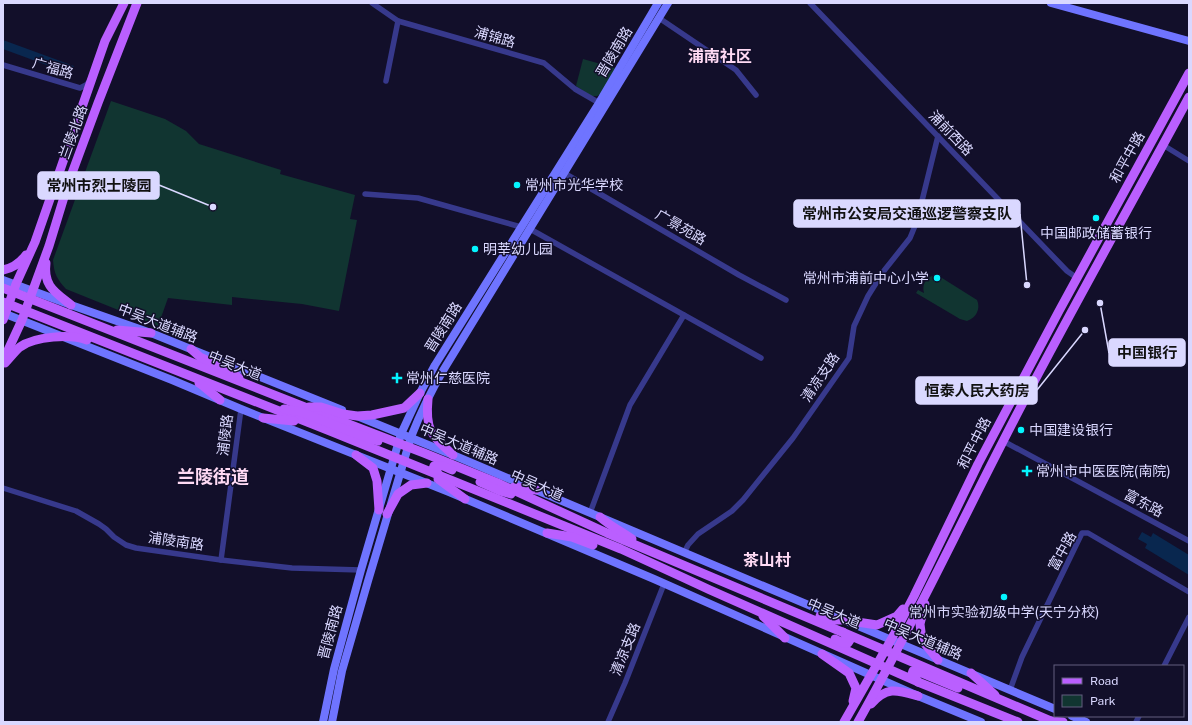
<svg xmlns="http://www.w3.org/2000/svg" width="1192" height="725" viewBox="0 0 1192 725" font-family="'Public Sans','Noto Sans SC',sans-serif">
	<rect width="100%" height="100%" fill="#120f2a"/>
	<g fill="#113531">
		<polygon points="583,59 615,68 602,93 597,96 591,96 576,86"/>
		<path d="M111 101 165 119 186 131 199 144 281 170 280 174 355 195 350 219 357 220 339 311 302 304 232 297V305L168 298 158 326 66 289C57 279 54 274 53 260Z"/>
		<path d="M932 276H937L942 278 977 300C981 309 976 318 967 321L960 319 916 293 918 290 924 293C922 285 925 279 932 276Z"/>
	</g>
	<g fill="#09274f">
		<polygon points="3,40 74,66 71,74 3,49"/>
		<polygon points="1142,532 1151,537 1153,533 1189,555 1189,575 1145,548 1147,544 1138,539"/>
	</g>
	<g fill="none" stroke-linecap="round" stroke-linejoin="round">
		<g stroke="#37398c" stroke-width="5.5">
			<polyline points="372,3 398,21 544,63 575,89 601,104"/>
			<polyline points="810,3 1067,271 1077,278"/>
			<polyline points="659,18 736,70 756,95"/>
			<polyline points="3,65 80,88 86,85 89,82"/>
			<polyline points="386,81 398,21"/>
			<polyline points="1163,145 1189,161"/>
			<polyline points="564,173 739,275 786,300"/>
			<polyline points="365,194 418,198 521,227"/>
			<polyline points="530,229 761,358"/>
			<polyline points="1003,441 1189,541"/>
			<polyline points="3,488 76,511 99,524 106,529 114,537 126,545 136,548 221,560 292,568 361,570"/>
			<polyline points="590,513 630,405 684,315"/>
			<polyline points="684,553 688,545 698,534 732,511 743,500 793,438 849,358 854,326 868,296 883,272 910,238 917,221 938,136"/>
			<polyline points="221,560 241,409"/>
			<polyline points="1164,666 1189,617"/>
			<polyline points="1010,690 1022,657 1082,533 1088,533 1189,592"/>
			<polyline points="608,722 625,683 664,584"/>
			<polyline points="1136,722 1139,716"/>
		</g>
		<g stroke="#6f74ff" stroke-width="8">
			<polyline points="1051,3 1189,41"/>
			<polyline points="3,280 71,305 151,333 342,410"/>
			<polyline points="3,313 172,380 241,409 449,492 654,579 918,696 981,722"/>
			<polyline points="357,416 453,455 1055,709"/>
			<polyline points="1072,716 1086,722"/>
			<polyline points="323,722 334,669 361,570 401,434 420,393 435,365 599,103 658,3"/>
			<path d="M332 722 342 671 368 581 411 437C420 414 431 391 444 369L668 3"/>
		</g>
		<g stroke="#ba5fff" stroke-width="9">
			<path d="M46 263C43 286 55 292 71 305"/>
			<path d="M3 270C13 268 20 263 26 255"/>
			<polyline points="3,288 325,415 424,453 500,484 607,533 842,632 1053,722"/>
			<polyline points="3,302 330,431 621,549 682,577 710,590 918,682 1018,722"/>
			<polyline points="3,320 16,284 35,242 105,41 124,3"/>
			<polyline points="117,330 151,333"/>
			<polyline points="191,349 200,357 229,370 239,378"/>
			<polyline points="3,361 22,320 49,246 68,184 98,103 137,3"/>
			<path d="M5 363C10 358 15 351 20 347 35 336 71 334 87 340"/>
			<polyline points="199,383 202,385 220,400"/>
			<path d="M428 399C425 430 431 435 453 455"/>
			<polyline points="309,407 321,407 343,414 357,416 372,415 404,408 420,393"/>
			<polyline points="284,409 301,412 370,439 378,441 379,438 377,437"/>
			<polyline points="263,418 294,421"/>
			<polyline points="356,455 373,468 377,481 379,510"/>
			<polyline points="439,475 433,469 434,466 443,466 452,470"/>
			<polyline points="438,479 465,499"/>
			<polyline points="480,482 500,491 511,494"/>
			<polyline points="514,487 536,490"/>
			<polyline points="387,514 398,494 411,485 427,483"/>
			<path d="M600 517C610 526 621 531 632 539"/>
			<polyline points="547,533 572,537 593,545"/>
			<polyline points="925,604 920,624 922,640 938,660"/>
			<polyline points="763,616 785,638"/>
			<polyline points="820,616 830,620 844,620 877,625 897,616 903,609"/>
			<polyline points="835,639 843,643 848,643 850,640 843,632"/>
			<polyline points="822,654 849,673 856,688 853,701"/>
			<polyline points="971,673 995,695"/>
			<polyline points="918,682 912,674 913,671 922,673 958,688"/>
			<path d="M871 704C887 686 897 690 918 696"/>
			<polyline points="1050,721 1063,722"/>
			<polyline points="844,722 891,640 914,596 978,464 1059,311 1189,73"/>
			<path d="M858 722C918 616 969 505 1026 397 1079 296 1135 197 1189 97"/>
		</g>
	</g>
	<g fill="#04f5ff" stroke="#120f2a" stroke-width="1.5">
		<circle cx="517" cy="185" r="4"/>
		<circle cx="1096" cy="218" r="4"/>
		<circle cx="475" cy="249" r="4"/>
		<circle cx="937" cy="278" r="4"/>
		<path d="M395 372h4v4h4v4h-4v4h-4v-4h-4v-4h4z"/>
		<circle cx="1021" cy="430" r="4"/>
		<path d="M1025 465h4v4h4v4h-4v4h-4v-4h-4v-4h4z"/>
		<circle cx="1004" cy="597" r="4"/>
	</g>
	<g text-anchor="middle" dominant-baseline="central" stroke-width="3" stroke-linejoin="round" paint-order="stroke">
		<g font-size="14" fill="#dad8ff" stroke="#120f2a">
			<text transform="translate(495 37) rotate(16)">浦锦路</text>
			<text transform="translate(614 52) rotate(-59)">晋陵南路</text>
			<text transform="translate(53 68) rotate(16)">广福路</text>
			<text transform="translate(73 132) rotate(-70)">兰陵北路</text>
			<text transform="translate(951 133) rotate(46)">浦前西路</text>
			<text transform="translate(1127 157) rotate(-61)">和平中路</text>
			<text transform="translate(681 227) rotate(30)">广景苑路</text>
			<text transform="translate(158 323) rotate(21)">中吴大道辅路</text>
			<text transform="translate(443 327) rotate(-58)">晋陵南路</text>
			<text transform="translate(235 365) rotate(22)">中吴大道</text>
			<text transform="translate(820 377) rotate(-56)">清凉支路</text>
			<text transform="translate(225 435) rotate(-83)">浦陵路</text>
			<text transform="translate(974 443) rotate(-63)">和平中路</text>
			<text transform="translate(459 444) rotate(23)">中吴大道辅路</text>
			<text transform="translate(537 485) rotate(24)">中吴大道</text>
			<text transform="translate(1144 503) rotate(28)">富东路</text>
			<text transform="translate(176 541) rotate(8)">浦陵南路</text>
			<text transform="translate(1062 551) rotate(-61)">富中路</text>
			<text transform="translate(834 613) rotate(23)">中吴大道</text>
			<text transform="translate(330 632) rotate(-75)">晋陵南路</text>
			<text transform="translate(923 639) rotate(23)">中吴大道辅路</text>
			<text transform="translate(625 649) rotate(-68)">清凉支路</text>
		</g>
		<g font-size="14" fill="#dad8ff" stroke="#120f2a" text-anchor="start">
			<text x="525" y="185">常州市光华学校</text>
			<text x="1096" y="233" text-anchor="middle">中国邮政储蓄银行</text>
			<text x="483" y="249">明莘幼儿园</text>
			<text x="929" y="278" text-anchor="end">常州市浦前中心小学</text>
			<text x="406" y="378">常州仁慈医院</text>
			<text x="1029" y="430">中国建设银行</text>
			<text x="1036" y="471">常州市中医医院(南院)</text>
			<text x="1004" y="612" text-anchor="middle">常州市实验初级中学(天宁分校)</text>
		</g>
		<g font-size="16" font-weight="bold" fill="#ffdaf4" stroke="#120f2a">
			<text x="720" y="56">浦南社区</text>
			<text x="767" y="560">茶山村</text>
		</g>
		<g font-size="18" font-weight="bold" fill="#ffdaf4" stroke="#120f2a">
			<text x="213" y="476">兰陵街道</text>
		</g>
	</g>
	<path fill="none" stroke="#dad8ff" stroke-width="1.5" d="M213 207L159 185M1027 285L1020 214M1100 303L1109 353M1085 330L1037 390"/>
	<g fill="#dad8ff" stroke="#120f2a" stroke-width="1.5">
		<circle cx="213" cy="207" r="4"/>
		<circle cx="1027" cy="285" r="4"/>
		<circle cx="1100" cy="303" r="4"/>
		<circle cx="1085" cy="330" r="4"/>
	</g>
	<g fill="#dad8ff" stroke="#dad8ff" stroke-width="1.5">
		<rect x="38" y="172" width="121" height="27" rx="4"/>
		<rect x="794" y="200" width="226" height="27" rx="4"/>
		<rect x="1109" y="339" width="76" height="27" rx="4"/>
		<rect x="916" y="377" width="121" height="27" rx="4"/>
	</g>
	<g font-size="15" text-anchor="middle" font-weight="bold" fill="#111">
		<text x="99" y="191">常州市烈士陵园</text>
		<text x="907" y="219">常州市公安局交通巡逻警察支队</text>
		<text x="1147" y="358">中国银行</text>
		<text x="977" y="396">恒泰人民大药房</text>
	</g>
	<rect width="1192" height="725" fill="none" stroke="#dad8ff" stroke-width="8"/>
	<rect x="1054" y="665" width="130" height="52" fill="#120f2a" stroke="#625f7f"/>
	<rect x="1062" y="678" width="20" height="6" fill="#ba5fff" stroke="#625f7f"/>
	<text x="1090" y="685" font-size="12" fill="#dad8ff">Road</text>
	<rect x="1062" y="695" width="20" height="12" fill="#113531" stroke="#625f7f"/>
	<text x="1090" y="705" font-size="12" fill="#dad8ff">Park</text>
</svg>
